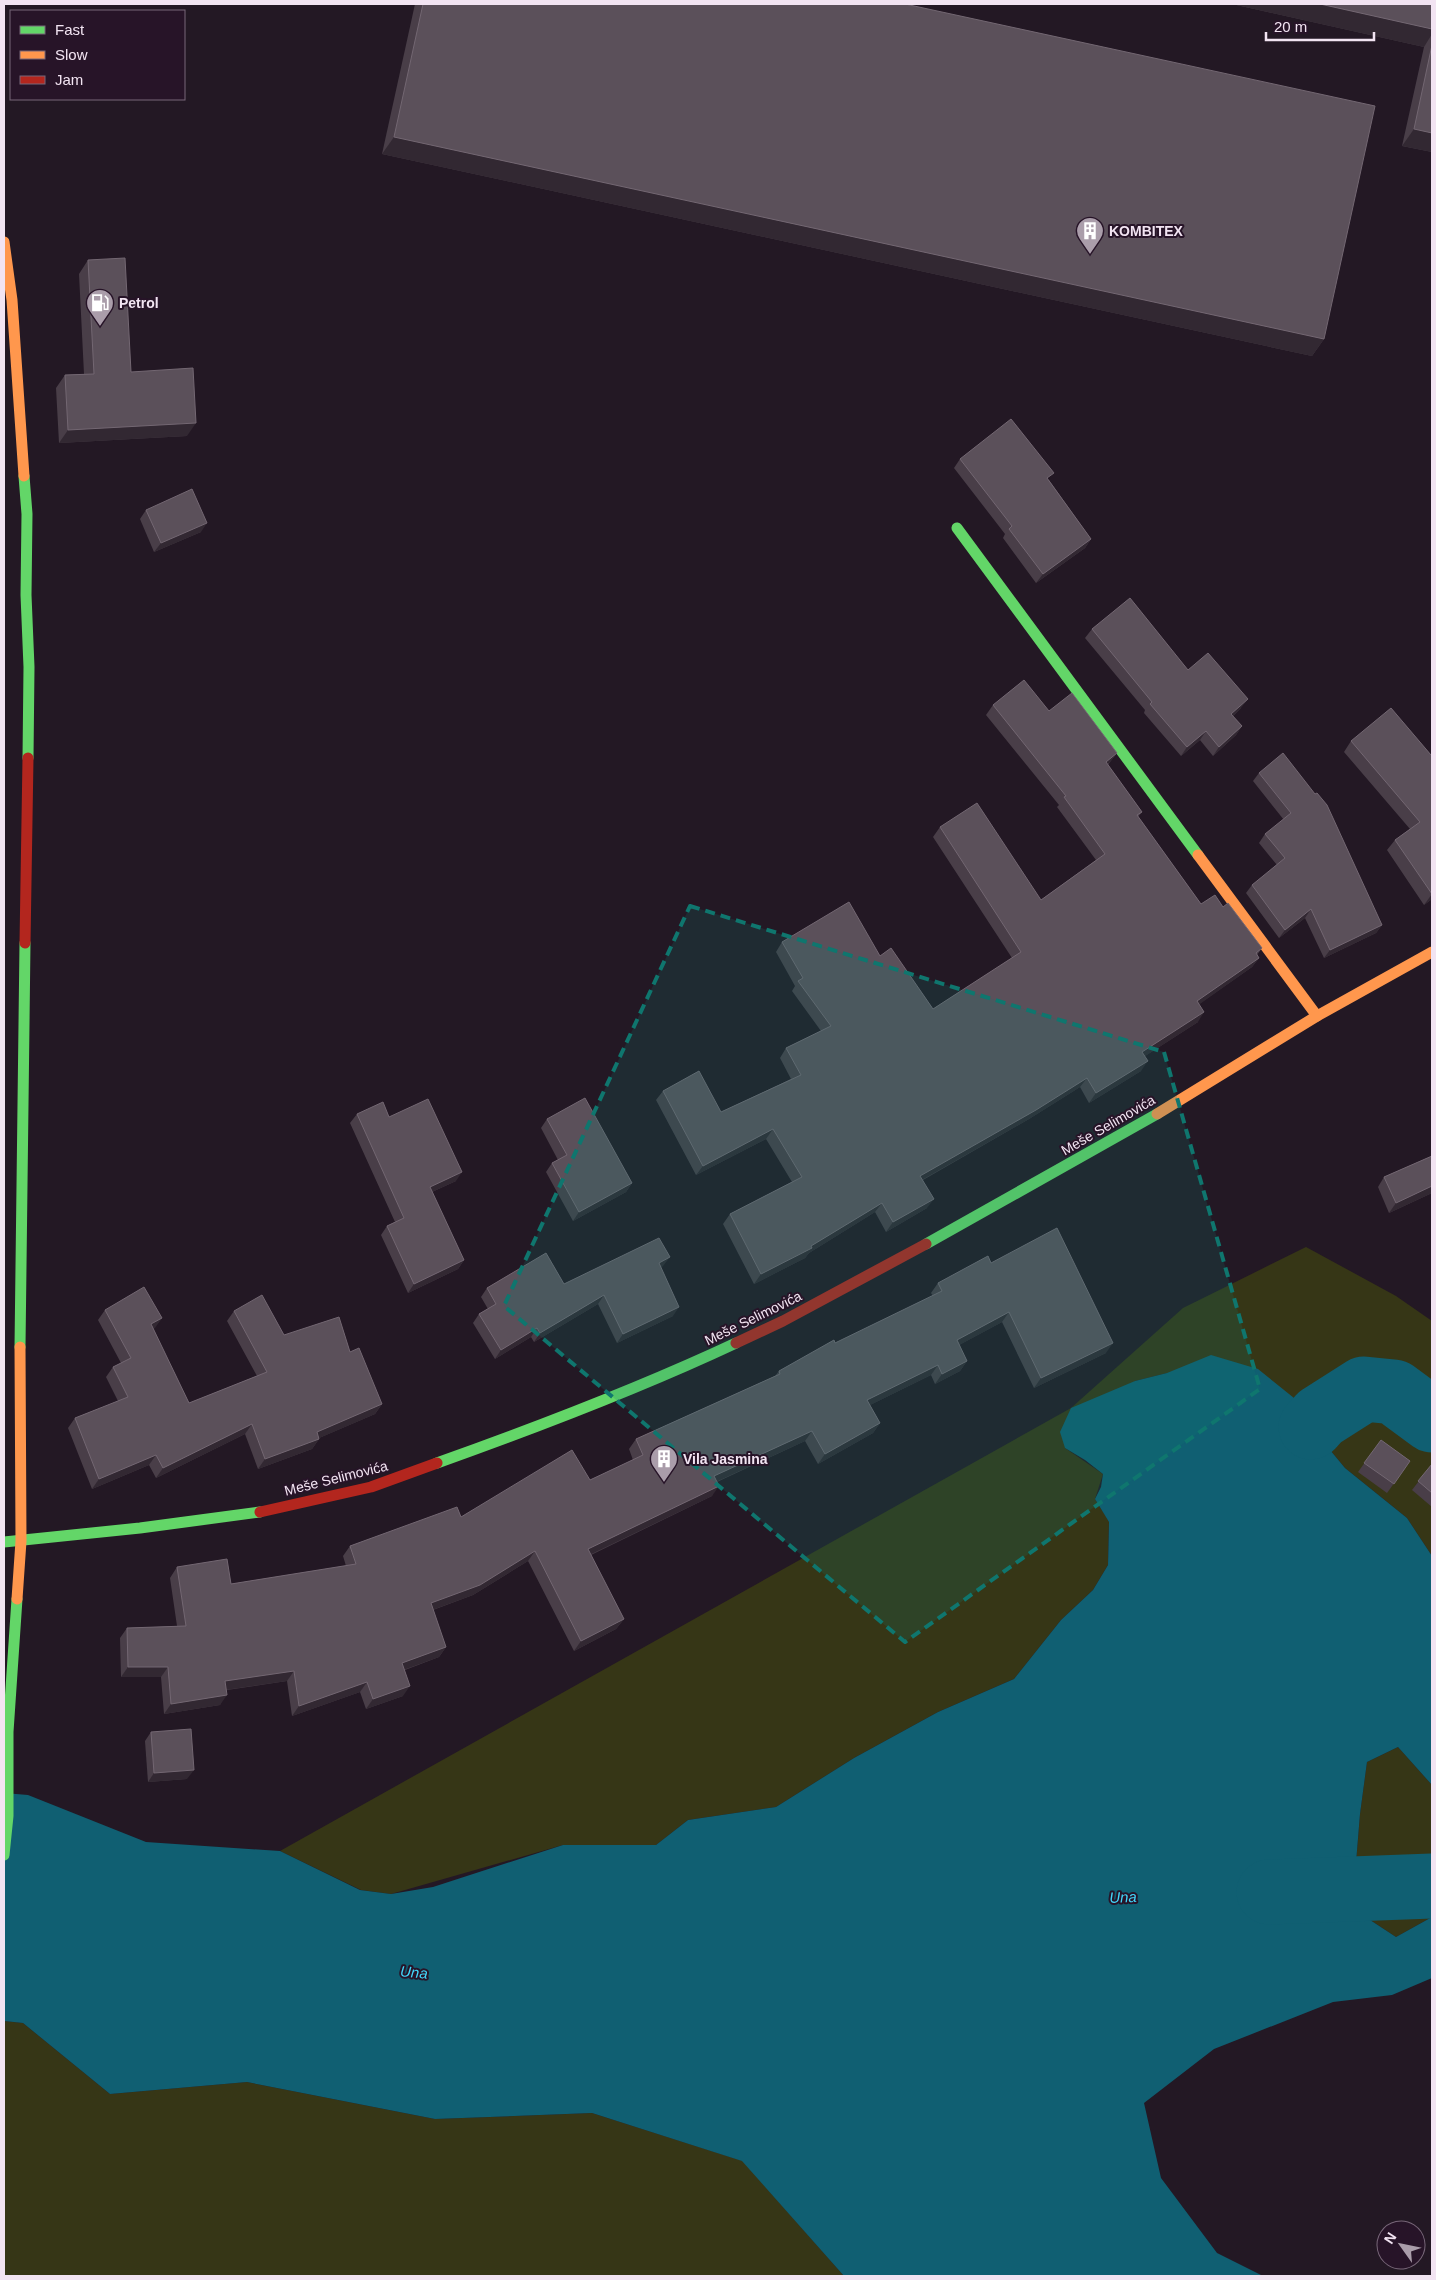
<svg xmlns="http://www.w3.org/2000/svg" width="1436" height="2280" viewBox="0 0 1436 2280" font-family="Helvetica,sans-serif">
	<rect width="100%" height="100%" fill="#231824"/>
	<g fill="#363616">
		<polygon points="1306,1247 1396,1296 1432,1321 1432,1556 1407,1518 1345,1468 1311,1427 1294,1398 1167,1373 1135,1381 1065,1448 1103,1474 1095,1499 1109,1521 1108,1565 1093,1590 1061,1620 1014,1679 938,1712 854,1758 776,1807 688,1820 656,1845 563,1845 391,1894 361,1890 280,1851 1071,1408 1183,1308"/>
		<polygon points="1398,1747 1432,1785 1432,1917 1396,1937 1361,1914 1356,1863 1360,1814 1367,1762"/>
		<polygon points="4,2021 23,2023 110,2094 247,2082 435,2119 592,2113 743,2161 844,2276 4,2276"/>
	</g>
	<polygon fill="#105f72" points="1211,1355 1258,1369 1294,1398 1311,1427 1345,1468 1407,1518 1432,1556 1432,1785 1398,1747 1367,1762 1360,1814 1356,1863 1361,1914 1396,1937 1432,1917 1432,1978 1392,1995 1333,2002 1214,2049 1144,2103 1161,2178 1217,2253 1263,2276 844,2276 742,2161 592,2113 435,2119 247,2082 110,2094 23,2023 4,2021 4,1793 28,1795 146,1842 280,1851 360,1890 391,1894 433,1887 563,1845 656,1845 688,1820 776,1807 854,1758 938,1712 1014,1679 1061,1620 1093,1590 1108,1565 1109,1522 1095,1499 1101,1487 1103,1474 1085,1460 1065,1448 1060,1432 1071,1408 1135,1381 1167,1373"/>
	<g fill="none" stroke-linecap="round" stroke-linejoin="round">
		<g stroke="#105f72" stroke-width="65">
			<polyline points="1311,1427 1320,1417 1364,1389 1394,1392 1432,1420"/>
			<polyline points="1269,1892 1432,1886"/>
		</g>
		<g stroke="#63d668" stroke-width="11">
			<polyline points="24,476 27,514 26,595 29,667 28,758"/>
			<polyline points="957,528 1198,855"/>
			<polyline points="926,1244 1157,1114"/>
			<polyline points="20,1347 25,943"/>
			<path d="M437 1463C538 1427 638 1389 736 1343"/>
			<polyline points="4,1542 140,1528 260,1512"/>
			<polyline points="4,1855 8,1816 8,1732 17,1599"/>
		</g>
		<g stroke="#ff974d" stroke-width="11">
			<polyline points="4,242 12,300 24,476"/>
			<polyline points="1198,855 1317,1016"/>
			<polyline points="1157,1114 1317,1016 1432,952"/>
			<polyline points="17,1599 21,1541 20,1347"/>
		</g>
		<g stroke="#b3261e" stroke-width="11">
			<polyline points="25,943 28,758"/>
			<polyline points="736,1343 783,1321 926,1244"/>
			<polyline points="260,1512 371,1487 437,1463"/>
		</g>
	</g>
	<g fill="#493e48">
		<polygon points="415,4 905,4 1324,339 1312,356 382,154"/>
		<polygon points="1232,4 1432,4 1432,152 1402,146 1424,47"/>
		<polygon points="88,260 131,372 187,436 59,443 56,388 65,375 84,374 79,274"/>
		<polygon points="960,459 1049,480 1091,539 1085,548 1036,583 1003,538 1005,534 954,468"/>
		<polygon points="146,510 201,532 154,552 140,519"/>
		<polygon points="1092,629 1188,670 1241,708 1233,716 1242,726 1236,735 1213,756 1200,740 1181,756 1144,713 1145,710 1085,638"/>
		<polygon points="993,705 1049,711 1117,753 1110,762 1108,765 1142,812 1138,817 1201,904 1223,907 1262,948 1257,955 1259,958 1252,967 1199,1004 1198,1022 1145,1056 1141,1071 1089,1103 1080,1087 1029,1119 923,1180 927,1208 886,1232 875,1212 809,1253 805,1258 754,1284 723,1224 730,1214 792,1182 766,1139 696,1175 656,1100 663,1091 721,1112 791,1079 780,1058 786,1048 821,1031 792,991 795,986 776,952 782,942 880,956 933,1009 1012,958 933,837 940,827 1041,900 1096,860 1057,807 1059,805 986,715"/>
		<polygon points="1351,741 1431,755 1432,899 1424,905 1387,850 1395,840 1410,829 1344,752"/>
		<polygon points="1259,773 1382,925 1376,933 1324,958 1305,918 1279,938 1246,893 1252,885 1277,865 1259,843 1265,834 1284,820 1253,781"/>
		<polygon points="357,1114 389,1117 456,1181 432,1192 464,1260 458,1269 408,1293 381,1235 387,1226 395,1222 350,1123"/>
		<polygon points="547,1119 632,1183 626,1192 573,1221 546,1172 552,1163 558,1160 541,1128"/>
		<polygon points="1432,1156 1432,1193 1389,1213 1378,1187 1384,1177"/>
		<polygon points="991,1263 1106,1353 1034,1388 1002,1322 959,1345 967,1361 960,1371 935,1384 931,1375 870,1405 880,1423 873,1433 818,1464 805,1441 717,1482 712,1496 591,1555 624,1619 616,1629 574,1651 528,1561 473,1595 433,1610 446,1647 439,1657 405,1670 403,1696 366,1709 360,1692 292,1716 287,1681 227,1690 220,1705 164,1714 161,1677 121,1677 120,1638 127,1628 177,1626 170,1578 177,1567 231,1584 346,1566 343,1556 350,1546 461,1517 590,1480 633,1460 629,1449 636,1439 775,1376 779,1371 933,1296 931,1293 938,1283"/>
		<polygon points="663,1266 661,1267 673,1316 617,1343 598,1304 534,1342 531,1337 495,1359 473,1323 479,1314 488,1309 481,1297 487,1288 564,1284"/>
		<polygon points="105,1310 162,1318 153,1329 189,1403 257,1376 227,1321 234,1311 284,1335 350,1352 382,1404 375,1414 319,1438 319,1439 312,1449 258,1469 245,1434 156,1478 149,1465 92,1489 68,1428 75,1418 118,1401 106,1377 113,1367 121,1363 98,1320"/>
		<polygon points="1381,1440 1410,1461 1387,1493 1358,1472"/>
		<polygon points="1432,1464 1432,1507 1412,1490"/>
		<polygon points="151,1732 187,1779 148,1782 145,1741"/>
	</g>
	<g fill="#322832">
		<polygon points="1232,4 1320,4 1432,29 1432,34 1424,47"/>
		<polygon points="1414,129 1432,133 1432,152 1402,146"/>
		<polygon points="394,137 1324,339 1312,356 382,154"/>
		<polygon points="196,423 187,436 59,443 68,430"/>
		<polygon points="207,523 201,532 154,552 161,543"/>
		<polygon points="1091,539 1085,548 1036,583 1043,574"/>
		<polygon points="1248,699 1241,708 1225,723 1231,714"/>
		<polygon points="1242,726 1236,735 1213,756 1219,747"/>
		<polygon points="1206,731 1200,740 1181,756 1187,747"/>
		<polygon points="1117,753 1110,762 1099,772 1106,762"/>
		<polygon points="1432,894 1432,899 1424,905"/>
		<polygon points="1311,909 1305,918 1279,938 1285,930"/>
		<polygon points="1382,925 1376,933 1324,958 1330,950"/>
		<polygon points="1259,958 1252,967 1190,1011 1197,1001"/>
		<polygon points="1204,1012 1198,1022 1136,1062 1142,1052"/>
		<polygon points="1148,1061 1141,1071 1089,1103 1096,1093"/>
		<polygon points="1087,1078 1080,1087 1029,1119 913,1185 920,1176"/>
		<polygon points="773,1129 766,1139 696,1175 703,1166"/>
		<polygon points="462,1172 456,1181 423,1196 430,1187"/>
		<polygon points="632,1183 626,1192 573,1221 579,1212"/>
		<polygon points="1432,1186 1432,1193 1389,1213 1396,1203"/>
		<polygon points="934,1199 927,1208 886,1232 893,1222"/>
		<polygon points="882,1203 875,1212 809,1253 805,1258 754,1284 761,1274 811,1246"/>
		<polygon points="670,1257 663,1266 652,1272 659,1263"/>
		<polygon points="464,1260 458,1269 408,1293 414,1284"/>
		<polygon points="604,1295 598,1304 534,1342 540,1333"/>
		<polygon points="679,1307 673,1316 617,1343 623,1334"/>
		<polygon points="1009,1312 1002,1322 950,1350 957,1340"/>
		<polygon points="162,1318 155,1328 144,1334 151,1324"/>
		<polygon points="537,1328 531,1337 495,1359 501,1350"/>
		<polygon points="1113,1343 1106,1353 1034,1388 1041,1378"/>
		<polygon points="967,1361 960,1371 935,1384 942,1374"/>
		<polygon points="938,1365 931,1375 860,1410 867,1400"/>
		<polygon points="382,1404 375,1414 310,1442 317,1432"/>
		<polygon points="880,1423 873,1433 818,1464 825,1454"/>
		<polygon points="252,1424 245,1434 156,1478 163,1468"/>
		<polygon points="812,1431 805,1441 707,1486 714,1476"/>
		<polygon points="319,1439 312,1449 258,1469 265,1459"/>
		<polygon points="156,1455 149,1465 92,1489 99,1479"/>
		<polygon points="719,1486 712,1496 581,1559 588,1549"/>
		<polygon points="535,1551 528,1561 473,1595 424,1613 431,1603"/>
		<polygon points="624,1619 616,1629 574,1651 581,1641"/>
		<polygon points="446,1647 439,1657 395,1673 402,1663"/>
		<polygon points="128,1667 168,1667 161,1677 121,1677"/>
		<polygon points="294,1671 287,1681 218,1691 225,1681"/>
		<polygon points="367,1682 360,1692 292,1716 299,1706"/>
		<polygon points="410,1686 403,1696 366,1709 373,1699"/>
		<polygon points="227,1695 220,1705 164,1714 171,1704"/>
		<polygon points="194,1770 187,1779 148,1782 154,1773"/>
	</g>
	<g fill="#5b505a" stroke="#736772">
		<polygon points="423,4 905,4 1375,106 1324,339 394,137"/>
		<polygon points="1320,4 1432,4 1432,29"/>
		<polygon points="1432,45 1432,133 1414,129"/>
		<polygon points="125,258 131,372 193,368 196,423 68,430 65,375 94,374 88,260"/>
		<polygon points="1011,419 1054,473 1047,478 1091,539 1043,574 1009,529 1012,526 960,459"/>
		<polygon points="192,489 207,523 161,543 146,510"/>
		<polygon points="1130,598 1188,670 1208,653 1248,699 1231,714 1242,726 1219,747 1206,731 1187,747 1150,704 1152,702 1092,629"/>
		<polygon points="1024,680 1049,711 1072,693 1117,753 1106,762 1142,812 1137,815 1201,904 1215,895 1223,907 1228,903 1262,948 1256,953 1259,958 1197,1001 1204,1012 1142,1052 1148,1061 1096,1093 1087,1078 1036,1110 920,1176 934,1199 893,1222 882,1203 811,1246 812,1248 761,1274 730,1214 802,1177 773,1129 703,1166 663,1091 699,1071 721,1112 801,1075 786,1048 831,1026 798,981 803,978 782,942 849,902 880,956 891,948 933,1009 1021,952 940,827 977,803 1041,900 1105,854 1064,797 1066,796 993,705"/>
		<polygon points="1391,708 1431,755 1432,754 1432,894 1395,840 1420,822 1351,741"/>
		<polygon points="1283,753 1315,794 1317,793 1327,805 1382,925 1330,950 1311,909 1285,930 1252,885 1285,858 1265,834 1291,813 1259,773"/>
		<polygon points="585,1098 632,1183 579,1212 552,1163 567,1155 547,1119"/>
		<polygon points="428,1099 462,1172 430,1187 464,1260 414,1284 387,1226 404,1218 357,1114 383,1102 389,1117"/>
		<polygon points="1432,1156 1432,1186 1396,1203 1384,1177"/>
		<polygon points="1057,1228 1113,1343 1041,1378 1009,1312 957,1340 967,1361 942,1374 938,1365 867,1400 880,1423 825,1454 812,1431 714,1476 719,1486 588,1549 624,1619 581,1641 535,1551 480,1585 431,1603 446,1647 402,1663 410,1686 373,1699 367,1682 299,1706 294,1671 225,1681 227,1695 171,1704 168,1667 128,1667 127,1628 186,1626 177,1567 227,1559 231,1584 356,1564 350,1546 457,1507 461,1517 572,1450 590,1480 643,1455 636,1439 780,1374 779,1371 834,1340 835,1343 942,1291 938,1283 988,1256 991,1263"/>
		<polygon points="659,1238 670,1257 659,1263 679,1307 623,1334 604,1295 540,1333 537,1328 501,1350 479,1314 496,1304 487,1288 546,1253 564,1284"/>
		<polygon points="144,1287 162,1318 151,1324 189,1403 267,1372 234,1311 262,1295 284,1335 339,1317 350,1352 359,1348 382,1404 317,1432 319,1439 265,1459 252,1424 163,1468 156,1455 99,1479 75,1418 128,1397 113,1367 131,1358 105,1310"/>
		<polygon points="1381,1440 1410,1461 1394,1484 1364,1463"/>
		<polygon points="1432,1464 1432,1493 1418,1481"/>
		<polygon points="191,1729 194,1770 154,1773 151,1732"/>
	</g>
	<path fill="#0f766e" fill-opacity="0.2" stroke="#0f766e" stroke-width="4" stroke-dasharray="10 6" stroke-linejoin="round" d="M690 906 1164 1052 1260 1389 905 1642 504 1306Z"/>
	<defs>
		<symbol id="building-pin" viewBox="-11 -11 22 30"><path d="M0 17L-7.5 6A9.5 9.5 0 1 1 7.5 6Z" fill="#aa9daa" stroke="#271428"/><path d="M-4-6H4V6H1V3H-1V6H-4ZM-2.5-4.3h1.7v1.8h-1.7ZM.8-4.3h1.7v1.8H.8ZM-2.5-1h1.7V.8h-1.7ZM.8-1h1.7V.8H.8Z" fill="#fff"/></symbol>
		<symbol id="fuel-pin" viewBox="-11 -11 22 30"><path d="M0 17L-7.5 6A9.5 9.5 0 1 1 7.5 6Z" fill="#aa9daa" stroke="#271428"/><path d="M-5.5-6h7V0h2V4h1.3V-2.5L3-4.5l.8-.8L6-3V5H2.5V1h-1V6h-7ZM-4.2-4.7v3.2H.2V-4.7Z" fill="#fff"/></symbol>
	</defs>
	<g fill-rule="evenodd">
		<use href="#building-pin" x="1074" y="215" width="32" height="43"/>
		<use href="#fuel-pin" x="84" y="287" width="32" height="43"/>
		<use href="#building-pin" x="648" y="1443" width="32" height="43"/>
	</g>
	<g text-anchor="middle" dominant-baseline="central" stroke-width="4" stroke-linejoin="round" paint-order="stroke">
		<g font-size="14" font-weight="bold" fill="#f2e4f2" stroke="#271428" text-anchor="start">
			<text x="1109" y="231">KOMBITEX</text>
			<text x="119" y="303">Petrol</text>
			<text x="683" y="1459">Vila Jasmina</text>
		</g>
		<g font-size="14" fill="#f2e4f2" stroke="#271428">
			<text transform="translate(1108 1125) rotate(-30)">Meše Selimovića</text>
			<text transform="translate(753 1318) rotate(-26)">Meše Selimovića</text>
			<text transform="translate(336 1478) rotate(-14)">Meše Selimovića</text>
		</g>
		<g font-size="15" font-style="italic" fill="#42d8fc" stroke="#271428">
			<text transform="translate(1123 1897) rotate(-2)">Una</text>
			<text transform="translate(414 1972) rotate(5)">Una</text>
		</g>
	</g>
	<rect width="1436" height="2280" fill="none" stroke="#f2e4f2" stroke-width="10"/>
	<rect x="10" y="10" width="175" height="90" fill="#271428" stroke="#786779"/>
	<rect x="20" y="26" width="25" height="8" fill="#63d668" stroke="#786779"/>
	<text x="55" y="35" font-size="15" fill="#f2e4f2">Fast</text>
	<rect x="20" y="51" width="25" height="8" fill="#ff974d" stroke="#786779"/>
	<text x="55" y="60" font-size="15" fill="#f2e4f2">Slow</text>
	<rect x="20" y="76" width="25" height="8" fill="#b3261e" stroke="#786779"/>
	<text x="55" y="85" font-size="15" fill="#f2e4f2">Jam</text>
	<g transform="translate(1401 2245) rotate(303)"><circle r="24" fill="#271428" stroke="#786779"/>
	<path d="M0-4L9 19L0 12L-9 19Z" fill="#aa9daa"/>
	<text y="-8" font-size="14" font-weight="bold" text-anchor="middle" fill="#f2e4f2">N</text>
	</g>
	<path d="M1266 32v8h108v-8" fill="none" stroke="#f2e4f2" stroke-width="2.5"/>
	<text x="1274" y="32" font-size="15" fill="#f2e4f2" stroke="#271428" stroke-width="4" paint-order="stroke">20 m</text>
</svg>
